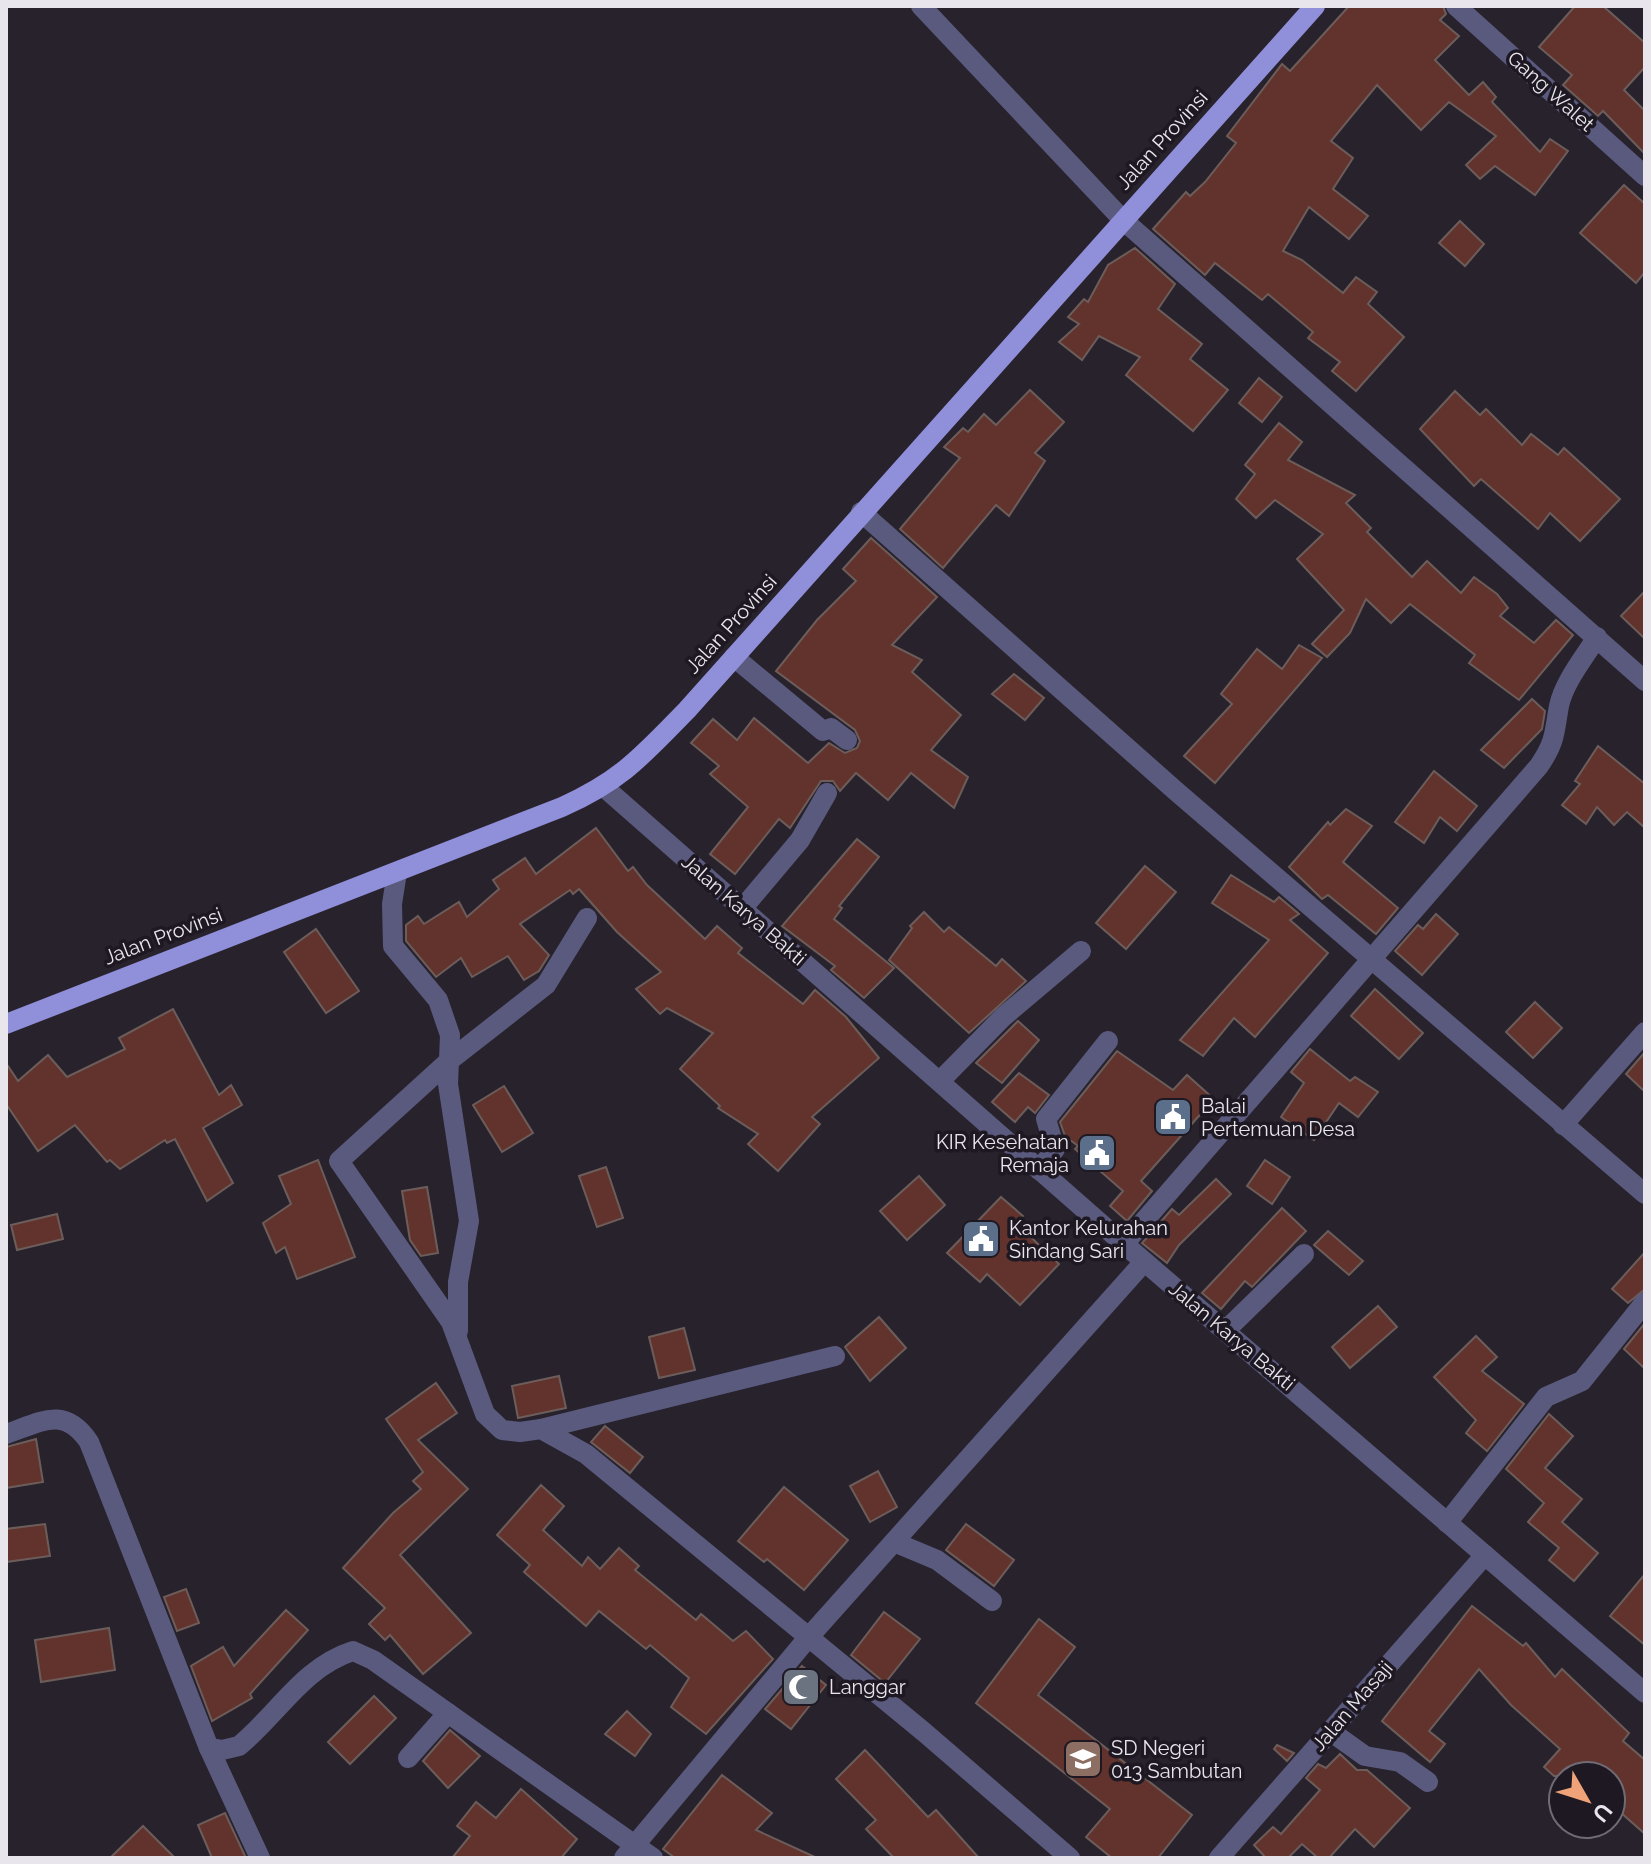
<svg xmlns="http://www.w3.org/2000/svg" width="1651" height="1864" viewBox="0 0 1651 1864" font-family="Raleway,sans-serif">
	<rect width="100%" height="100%" fill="#28222c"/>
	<g fill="#62332d" stroke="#6c5d5b" stroke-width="2">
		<polygon points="1349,6 1443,6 1446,14 1440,20 1459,36 1435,60 1469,95 1483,82 1496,97 1492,102 1540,152 1550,139 1568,151 1535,195 1495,166 1480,179 1466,165 1496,136 1449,102 1421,130 1377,85 1331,141 1353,158 1333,189 1368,216 1349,239 1309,207 1283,251 1302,260 1343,293 1356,277 1377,292 1368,304 1404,337 1356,391 1332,371 1340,362 1308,338 1313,332 1268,294 1262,300 1215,263 1205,275 1153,229 1186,192 1190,196 1205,182 1236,143 1227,136 1282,64 1290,71"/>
		<polygon points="1575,6 1603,6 1645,43 1645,67 1624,90 1645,111 1645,154 1603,111 1598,116 1563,85 1572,75 1539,47"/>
		<polygon points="1624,185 1645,204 1645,272 1636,283 1580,233"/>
		<polygon points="1460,221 1484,244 1465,266 1439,243"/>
		<polygon points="1135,248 1175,284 1158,309 1202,344 1190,359 1228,390 1193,431 1126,375 1140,357 1099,336 1082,360 1059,342 1079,324 1068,317 1084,299 1088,302 1108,265"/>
		<polygon points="1259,378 1282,397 1262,422 1239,403"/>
		<polygon points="1030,390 1064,422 1035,453 1045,461 1009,516 996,505 943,568 900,529 960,458 944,447 963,428 968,432 984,414 996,425"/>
		<polygon points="1455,391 1480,415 1486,409 1522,445 1531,434 1558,455 1564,448 1620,499 1580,541 1550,513 1538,529 1481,479 1474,486 1420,429"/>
		<polygon points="1279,423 1302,442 1288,460 1355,495 1346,503 1371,528 1367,532 1412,577 1427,561 1461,593 1474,577 1497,594 1508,608 1500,616 1534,643 1556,620 1573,635 1519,700 1469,663 1475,655 1410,604 1391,623 1366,599 1350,633 1327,657 1312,644 1344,610 1297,559 1323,534 1275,500 1256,518 1236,499 1255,474 1245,465"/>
		<polygon points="871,538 937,597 892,645 922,660 912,672 961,715 931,750 968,777 954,808 911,773 888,800 856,773 840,791 833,781 821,781 790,828 779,819 735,874 710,854 748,807 710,774 719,766 691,743 713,719 737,740 754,718 808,763 829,743 845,753 857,748 860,741 855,730 776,671 817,620 856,581 843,569"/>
		<polygon points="1645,591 1645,639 1621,616"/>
		<polygon points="1299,645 1322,658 1215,783 1184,756 1232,704 1221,694 1257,649 1282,669"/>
		<polygon points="1014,674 1044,698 1025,720 992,694"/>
		<polygon points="1532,699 1545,711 1542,729 1504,768 1481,750"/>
		<polygon points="1598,746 1645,784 1645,828 1627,812 1614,825 1597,807 1586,824 1562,805 1580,784 1575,781"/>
		<polygon points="1434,771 1477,806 1457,831 1440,817 1424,843 1395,822"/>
		<polygon points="1346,809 1372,826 1343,862 1398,908 1376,934 1328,895 1322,899 1289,867 1328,822 1330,825"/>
		<polygon points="596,828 628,871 633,867 647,885 705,939 717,926 742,948 738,953 803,1004 815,990 846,1017 879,1058 812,1117 820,1124 778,1171 748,1144 758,1134 718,1108 720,1106 680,1069 713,1033 667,1008 660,1014 636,989 661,972 617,932 579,889 573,894 570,890 520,924 549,955 539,971 524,980 508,956 472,977 461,958 436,977 406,941 406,925 418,916 424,924 459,902 467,917 499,889 493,880 525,858 536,874"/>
		<polygon points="857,839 879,857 839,906 842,908 834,919 894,968 864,998 831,970 835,966 782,926"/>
		<polygon points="1145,866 1176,892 1126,949 1096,923"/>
		<polygon points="1231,875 1274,902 1279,897 1299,914 1290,920 1328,953 1255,1037 1234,1018 1203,1056 1180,1040 1269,940 1212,903"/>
		<polygon points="924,912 944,932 949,927 996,966 1002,959 1026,981 969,1033 889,960 912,928 910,926"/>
		<polygon points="1436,914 1458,934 1422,975 1395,951 1418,925 1423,929"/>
		<polygon points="316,929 359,991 326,1013 284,952"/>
		<polygon points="1375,989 1423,1033 1399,1059 1351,1016"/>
		<polygon points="1535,1002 1562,1028 1533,1058 1506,1032"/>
		<polygon points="173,1009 219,1095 231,1085 242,1105 203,1128 233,1183 207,1201 175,1139 167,1143 165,1140 120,1169 110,1160 107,1162 75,1125 38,1151 6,1104 6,1063 18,1081 48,1055 67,1077 125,1049 119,1038"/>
		<polygon points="1018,1021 1039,1040 1002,1083 976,1063"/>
		<polygon points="1310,1049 1350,1081 1355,1077 1378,1092 1358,1117 1339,1103 1314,1140 1281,1117 1304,1083 1291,1072"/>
		<polygon points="1117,1051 1173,1090 1187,1075 1214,1099 1141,1181 1152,1191 1127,1221 1110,1206 1123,1191 1075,1149 1078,1146 1065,1136 1060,1122"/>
		<polygon points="1645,1052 1645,1092 1626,1074"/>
		<polygon points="1019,1073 1049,1095 1035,1113 1028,1107 1015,1122 992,1102"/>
		<polygon points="504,1086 533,1133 502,1152 473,1105"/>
		<polygon points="318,1160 355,1257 297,1279 285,1247 276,1253 263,1223 291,1204 279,1176"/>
		<polygon points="1265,1160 1290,1177 1272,1204 1247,1186"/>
		<polygon points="606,1167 623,1218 597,1227 579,1176"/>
		<polygon points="919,1176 945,1205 907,1240 880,1211"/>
		<polygon points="1216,1179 1231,1194 1179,1245 1167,1263 1142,1243 1172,1209 1179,1215"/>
		<polygon points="427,1187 438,1253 421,1256 410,1240 402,1191"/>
		<polygon points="1001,1197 1023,1216 1016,1223 1059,1264 1020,1305 987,1274 980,1282 947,1253"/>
		<polygon points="1282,1208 1306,1231 1252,1287 1245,1281 1221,1309 1202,1293"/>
		<polygon points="57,1214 63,1239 17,1250 11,1225"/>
		<polygon points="1328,1231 1363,1261 1349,1275 1314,1245"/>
		<polygon points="1645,1252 1645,1289 1628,1303 1612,1289"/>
		<polygon points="1378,1306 1397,1327 1350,1368 1332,1347"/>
		<polygon points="879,1317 906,1348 870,1381 845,1347"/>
		<polygon points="1645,1323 1645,1369 1624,1349"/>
		<polygon points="684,1328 695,1370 659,1378 649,1337"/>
		<polygon points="1476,1336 1497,1357 1482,1371 1524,1404 1487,1451 1466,1433 1476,1420 1434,1377"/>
		<polygon points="559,1376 566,1408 518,1418 512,1386"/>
		<polygon points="436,1383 457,1413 418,1440 468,1489 400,1555 471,1633 423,1674 390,1635 385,1640 369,1624 385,1608 343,1568 393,1513 421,1489 413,1481 423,1472 386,1419"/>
		<polygon points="1549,1414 1573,1436 1545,1468 1582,1499 1562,1522 1598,1553 1574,1581 1549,1560 1559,1548 1528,1522 1544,1503 1506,1469"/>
		<polygon points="605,1426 643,1457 630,1473 591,1442"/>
		<polygon points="36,1439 43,1482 6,1488 6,1447"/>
		<polygon points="878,1471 897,1507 870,1522 850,1486"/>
		<polygon points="541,1485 564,1506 543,1530 582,1566 588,1557 600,1569 619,1548 639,1566 635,1570 696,1620 701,1614 733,1641 746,1631 773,1659 706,1734 671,1707 689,1678 650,1645 646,1649 599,1611 586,1626 524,1572 530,1565 497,1535"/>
		<polygon points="784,1487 848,1540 804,1590 767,1559 764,1562 738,1541"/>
		<polygon points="45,1524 50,1556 6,1562 6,1529"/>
		<polygon points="966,1524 1014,1560 994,1586 946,1550"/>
		<polygon points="1645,1574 1645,1645 1610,1616"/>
		<polygon points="186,1589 199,1623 177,1631 164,1597"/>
		<polygon points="1472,1606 1523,1646 1526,1643 1555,1677 1562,1669 1629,1733 1623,1741 1645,1760 1645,1834 1611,1804 1611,1776 1554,1776 1544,1767 1560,1749 1511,1705 1479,1669 1429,1731 1445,1744 1430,1762 1382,1721"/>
		<polygon points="286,1610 308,1630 250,1694 252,1698 212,1721 191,1666 223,1647 234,1666"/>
		<polygon points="884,1612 920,1639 885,1683 851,1655"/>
		<polygon points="1039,1619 1075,1647 1038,1695 1192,1815 1158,1858 1112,1858 1086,1837 1110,1809 976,1703"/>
		<polygon points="109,1628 115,1670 41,1682 35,1640"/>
		<polygon points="802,1666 826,1685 791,1729 765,1709"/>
		<polygon points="374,1696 396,1718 350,1764 328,1742"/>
		<polygon points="627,1711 651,1734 635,1756 605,1734"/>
		<polygon points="450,1730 480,1756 448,1788 423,1761"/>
		<polygon points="1277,1745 1294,1753 1287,1761 1274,1749"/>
		<polygon points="865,1750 928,1817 936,1810 979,1858 894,1858 866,1829 876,1820 836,1779"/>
		<polygon points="1340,1754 1357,1770 1367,1770 1410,1808 1374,1847 1355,1829 1329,1858 1318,1858 1302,1844 1288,1858 1266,1858 1254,1845 1273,1827 1281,1834 1320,1790 1306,1778 1318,1764 1326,1768"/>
		<polygon points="722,1775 772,1813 756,1830 817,1858 675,1858 663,1849"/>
		<polygon points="521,1789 577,1839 561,1858 452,1858 470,1836 457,1826 476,1802 496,1818"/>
		<polygon points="225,1813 246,1858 212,1858 198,1825"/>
		<polygon points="143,1826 175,1858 110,1858"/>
	</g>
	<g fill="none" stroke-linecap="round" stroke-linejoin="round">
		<g stroke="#5a5a7f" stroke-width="20">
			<polyline points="921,6 1123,220 1645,681"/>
			<polyline points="1456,6 1645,176"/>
			<polyline points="861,512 1177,792 1645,1194"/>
			<polyline points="734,657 823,731 831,728 847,740"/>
			<polyline points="605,788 1124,1244 1645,1693"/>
			<polyline points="397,872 392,904 393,946 438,1000 450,1035 448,1084 469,1221 458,1282 458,1331"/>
			<polyline points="742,909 800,840 827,793"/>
			<polyline points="587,918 546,985 449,1061 339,1161 451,1322 485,1414 502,1430 520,1432 541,1429 586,1454 924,1732 1070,1858"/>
			<polyline points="941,1080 1003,1017 1081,951"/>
			<polyline points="1563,1125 1645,1032"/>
			<polyline points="1039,1170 1055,1149 1046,1119 1108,1041"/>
			<path d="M1124 1244 1539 766C1556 741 1554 733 1559 706 1564 682 1584 658 1597 637"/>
			<polyline points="1226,1330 1304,1254"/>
			<polyline points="541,1429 835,1356"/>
			<path d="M6 1434C41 1422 64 1405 89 1442L209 1748 222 1750 239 1746C278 1714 303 1667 353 1651L373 1660 653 1858"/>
			<polyline points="1447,1523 1546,1397 1582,1381 1645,1302"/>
			<polyline points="894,1542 937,1560 992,1601"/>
			<polyline points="1330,1731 1365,1756 1400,1762 1428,1782"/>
			<polyline points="209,1748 260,1858"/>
			<polyline points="408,1758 448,1713"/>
			<polyline points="624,1858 807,1639 1144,1262"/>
			<polyline points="1219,1858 1485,1555"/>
		</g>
		<path stroke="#908fda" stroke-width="20" d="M6 1024 562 807C622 780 642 756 687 710L1315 6"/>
	</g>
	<defs>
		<symbol id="civic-square" viewBox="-11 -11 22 22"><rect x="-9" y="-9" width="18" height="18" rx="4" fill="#5c6f8a" stroke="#1e1822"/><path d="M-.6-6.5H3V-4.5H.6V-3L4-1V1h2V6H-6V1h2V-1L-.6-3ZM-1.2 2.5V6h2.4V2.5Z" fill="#fff"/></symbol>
		<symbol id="mosque-square" viewBox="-11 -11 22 22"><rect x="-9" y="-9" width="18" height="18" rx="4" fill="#6b7280" stroke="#1e1822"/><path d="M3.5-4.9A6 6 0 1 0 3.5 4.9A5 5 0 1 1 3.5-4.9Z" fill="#fff"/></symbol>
		<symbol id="school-square" viewBox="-11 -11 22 22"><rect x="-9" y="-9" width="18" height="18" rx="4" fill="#8d6e63" stroke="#1e1822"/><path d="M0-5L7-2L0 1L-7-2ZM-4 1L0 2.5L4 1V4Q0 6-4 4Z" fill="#fff"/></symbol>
	</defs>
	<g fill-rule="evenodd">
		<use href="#civic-square" x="1151" y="1095" width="44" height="44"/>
		<use href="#civic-square" x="1075" y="1131" width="44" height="44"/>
		<use href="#civic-square" x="959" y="1217" width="44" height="44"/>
		<use href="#mosque-square" x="779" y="1665" width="44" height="44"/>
		<use href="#school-square" x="1061" y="1737" width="44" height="44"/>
	</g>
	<g text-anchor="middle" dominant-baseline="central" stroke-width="7" stroke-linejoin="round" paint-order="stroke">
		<g font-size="20" fill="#e9e5ec" stroke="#1e1822">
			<text transform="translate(1551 91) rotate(42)">Gang Walet</text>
			<text transform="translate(1162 140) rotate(-48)">Jalan Provinsi</text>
			<text transform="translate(731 624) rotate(-48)">Jalan Provinsi</text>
			<text transform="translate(744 910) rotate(41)">Jalan Karya Bakti</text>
			<text transform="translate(163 936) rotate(-21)">Jalan Provinsi</text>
			<text transform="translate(1232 1336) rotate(40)">Jalan Karya Bakti</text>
			<text transform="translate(1352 1706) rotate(-49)">Jalan Masaji</text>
		</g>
		<g font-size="20" fill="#e9e5ec" stroke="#1e1822" text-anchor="start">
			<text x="1201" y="1106">Balai<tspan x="1201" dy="23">Pertemuan Desa</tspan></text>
			<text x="1069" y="1142" text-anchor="end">KIR Kesehatan<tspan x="1069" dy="23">Remaja</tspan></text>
			<text x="1009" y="1228">Kantor Kelurahan<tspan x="1009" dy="23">Sindang Sari</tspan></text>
			<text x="829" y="1687">Langgar</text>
			<text x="1111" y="1748">SD Negeri<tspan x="1111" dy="23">013 Sambutan</tspan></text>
		</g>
	</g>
	<rect width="1651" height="1864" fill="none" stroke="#e9e5ec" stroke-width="16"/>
	<g transform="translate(1587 1800) rotate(129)"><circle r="38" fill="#1e1822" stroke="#6f6a73" stroke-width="2"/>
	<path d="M0-6L14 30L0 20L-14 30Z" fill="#f0a279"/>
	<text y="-12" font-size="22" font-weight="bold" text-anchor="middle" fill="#e9e5ec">U</text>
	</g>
</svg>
